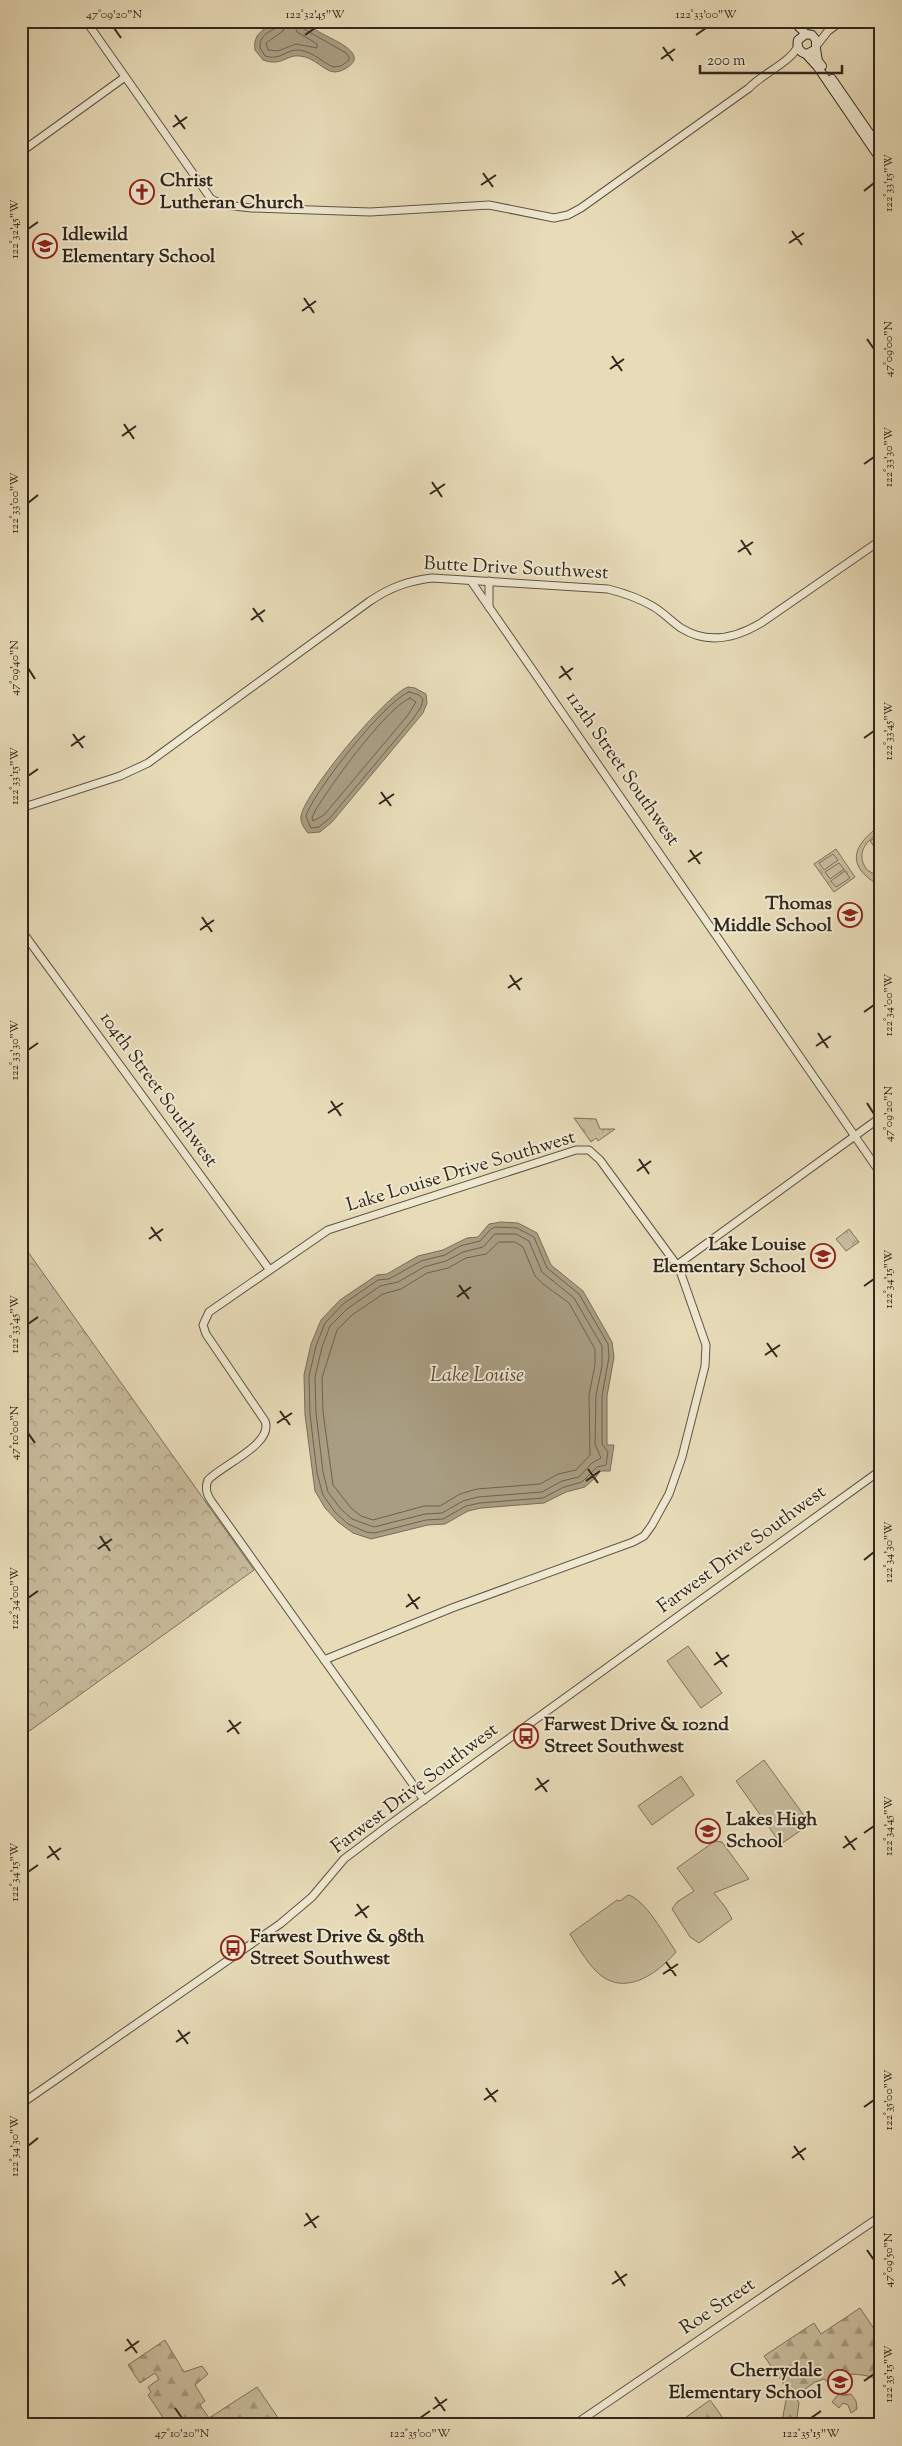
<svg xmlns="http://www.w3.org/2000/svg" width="902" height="2446" viewBox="0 0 902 2446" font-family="'Sorts Mill Goudy',serif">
	<defs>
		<pattern id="forest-firs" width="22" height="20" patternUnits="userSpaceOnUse" patternTransform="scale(1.25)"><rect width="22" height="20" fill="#c8bc9d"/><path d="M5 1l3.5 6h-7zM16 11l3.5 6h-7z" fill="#a3997f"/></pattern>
		<pattern id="park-crowns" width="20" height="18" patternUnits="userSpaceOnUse" patternTransform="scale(1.25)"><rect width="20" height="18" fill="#c8bc9d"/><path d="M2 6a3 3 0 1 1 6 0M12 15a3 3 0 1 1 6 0" fill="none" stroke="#a3997f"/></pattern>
	</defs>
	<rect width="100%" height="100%" fill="#e7dbb8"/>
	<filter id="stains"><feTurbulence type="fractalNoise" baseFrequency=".004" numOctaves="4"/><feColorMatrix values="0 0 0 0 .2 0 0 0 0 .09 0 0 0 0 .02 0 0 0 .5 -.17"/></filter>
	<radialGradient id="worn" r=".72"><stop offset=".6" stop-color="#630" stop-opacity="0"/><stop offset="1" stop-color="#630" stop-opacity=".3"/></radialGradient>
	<g fill="url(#forest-firs)" stroke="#7d725c">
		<path d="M860 2308 881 2339V2381C869 2375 856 2373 843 2375L845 2387 841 2388 843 2395 851 2394 856 2401 857 2409 851 2413 848 2405 843 2403 839 2408 832 2402 838 2395 835 2388 824 2379 815 2382 795 2396 799 2403 797 2417 786 2425H776L782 2421 788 2390 764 2356 814 2323 821 2334Z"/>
		<polygon points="165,2340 184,2372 202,2366 208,2374 195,2385 205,2401 200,2405 209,2418 257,2387 283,2425 168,2425 148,2395 151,2392 148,2387 159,2379 155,2373 140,2383 128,2365"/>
		<polygon points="710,2400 728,2425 675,2425"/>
	</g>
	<g fill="url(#park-crowns)" stroke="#7d725c">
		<polygon points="836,849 855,877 834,892 814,864"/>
		<polygon points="574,1118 596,1119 600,1129 615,1129 598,1141 596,1138 591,1142"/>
		<polygon points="849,1229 859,1242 846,1251 836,1239"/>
		<polygon points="21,1242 254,1570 21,1737"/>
	</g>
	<g fill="#c8bc9d" stroke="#7d725c">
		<path d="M881 825V831C866 841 855 853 867 870L881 878V888C876 882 871 881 866 876 844 856 864 837 881 825Z"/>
		<polygon points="881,834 881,856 870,841"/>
		<polygon points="833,854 838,860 824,870 819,863"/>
		<polygon points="839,863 844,869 830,879 825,872"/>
		<polygon points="845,871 850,878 836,887 831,881"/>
		<polygon points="688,1646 722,1693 701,1708 667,1661"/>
		<polygon points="764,1760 810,1824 781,1844 736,1781"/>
		<polygon points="681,1776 694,1795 652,1825 638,1806"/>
		<polygon points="715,1841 722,1842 749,1879 714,1893 726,1908 732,1919 699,1943 690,1937 672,1909 677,1902 694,1891 677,1868"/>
		<path d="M628 1895C644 1898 666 1937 676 1952 657 1974 624 1998 597 1972 586 1961 578 1947 570 1934L617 1900 620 1901Z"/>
	</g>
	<g fill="#a99e83" stroke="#796e5a">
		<path d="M282 21C287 21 296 20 301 21 307 23 315 30 321 33 331 39 369 53 348 67 344 70 339 72 334 72 324 71 314 57 300 56 287 54 282 67 263 60L255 50C252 32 268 26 282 21Z"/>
		<path d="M408 687 415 688 426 694 427 703 423 713 332 822 320 832 308 833C304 828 300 822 301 816 305 792 386 695 408 687Z"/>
		<polygon points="501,1222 518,1223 537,1233 551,1265 583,1291 612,1342 614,1357 607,1396 607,1445 614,1445 610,1471 600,1471 596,1477 585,1487 566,1492 544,1503 481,1508 468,1511 445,1524 428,1525 371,1539 353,1533 338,1522 325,1508 315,1491 305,1415 304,1375 311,1344 321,1320 340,1300 377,1275 387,1274 418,1256 443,1250 467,1238 478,1237 489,1224"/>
	</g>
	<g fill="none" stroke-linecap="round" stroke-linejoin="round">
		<g stroke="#6e6250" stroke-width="1">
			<path d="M280 21 278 27C268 32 259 36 260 48L265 56C281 61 286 49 299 50 315 52 323 64 334 67L341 66 349 60V57L346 53 304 29 299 21"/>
			<polyline points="286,21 283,31 266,43 268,50 278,51 296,44 317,48 317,44 297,32 293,21"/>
			<path d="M409 692 419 695 423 699 421 707 413 719 329 819 319 827 311 828 306 816C314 791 385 701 409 692Z"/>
			<path d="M410 698 416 702 408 715 324 815 313 821 312 818 315 811C330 786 385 709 410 698Z"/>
			<polygon points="496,1227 517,1228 534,1237 547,1268 579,1294 608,1344 609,1357 602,1396 602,1444 608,1452 606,1465 597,1467 582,1482 564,1487 543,1498 480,1503 466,1506 443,1519 426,1520 375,1533 366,1532 348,1524 335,1512 323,1495 317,1473 310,1414 309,1376 316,1346 325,1323 343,1304 378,1280 389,1279 421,1261 445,1255 460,1246 480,1241 491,1229"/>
			<polygon points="495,1234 516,1234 529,1241 542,1272 574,1298 602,1346 602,1366 596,1395 595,1444 601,1458 592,1463 579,1477 562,1481 542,1492 478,1497 463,1501 442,1513 425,1514 374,1527 352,1519 340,1508 328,1492 323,1472 316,1413 315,1377 322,1347 330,1326 347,1309 380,1286 398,1282 424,1267 446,1261 463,1252 483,1247"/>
			<polygon points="499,1242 515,1242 523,1247 535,1276 543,1284 569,1303 595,1349 595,1365 589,1395 590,1455 576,1470 558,1474 540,1484 477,1489 460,1494 440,1506 424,1506 373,1520 361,1516 351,1508 333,1485 323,1412 322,1378 337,1330 352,1315 383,1294 401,1289 427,1273 448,1268 466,1258 486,1254"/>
		</g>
		<defs>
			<g id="tertiary">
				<path d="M86 21 211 199 224 205 252 208 370 212 489 205 554 218 568 215 581 208 749 88C762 74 791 62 798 46"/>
				<polyline points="817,45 828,31 842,21"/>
				<polyline points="21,152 125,77"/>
				<polyline points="471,581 881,1174"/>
				<polyline points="489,581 489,607"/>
				<path d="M21 808 120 776 148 763 370 601C391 587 408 581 432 578L608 589C624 593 639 598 654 607 664 613 672 622 681 628 708 645 736 638 761 623L881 540"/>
				<polyline points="21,930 269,1269"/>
				<polyline points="677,1265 881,1117"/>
				<path d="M324 1660 452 1608 633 1542 644 1536 652 1525 669 1494 682 1457 705 1366 706 1345 679 1268 600 1160 589 1150H576L328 1230 209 1312 203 1325 206 1334 265 1421C274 1444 222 1465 208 1480 204 1490 208 1497 214 1505L424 1800"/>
				<polyline points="21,2104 280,1924 312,1897 344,1859 389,1825 881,1470"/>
				<polyline points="574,2425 881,2216"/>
			</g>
			<g id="secondary">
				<path d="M793 21 806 34 812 35 816 40V49L807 54C800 53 796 47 798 40L806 34"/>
				<polyline points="816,49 818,61 822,66"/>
				<polyline points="806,54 817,66 881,160"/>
				<polyline points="832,79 881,150"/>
			</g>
		</defs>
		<use href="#tertiary" stroke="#5f5443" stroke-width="9"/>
		<use href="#secondary" stroke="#32271c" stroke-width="10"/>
		<use href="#tertiary" stroke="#efe8d1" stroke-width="7"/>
		<use href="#secondary" stroke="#efe8d1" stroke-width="8"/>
	</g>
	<path fill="none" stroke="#32271c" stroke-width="2" d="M114 28 121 38M305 35 315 28M696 35 706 28M663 47 673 61M661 59 675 49M175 115 185 129M173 127 187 117M483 173 493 187M481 185 496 175M864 191 874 183M28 229 38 222M792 231 802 245M789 243 804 233M304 298 314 313M302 311 316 301M867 339 874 349M612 356 622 371M610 369 624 359M124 424 134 439M122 436 136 426M864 464 874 457M432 482 442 497M430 494 445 484M28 503 38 495M741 540 751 555M738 552 753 542M253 608 263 622M251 620 265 610M561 666 571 680M28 668 35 679M559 678 573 668M73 734 83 748M864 738 874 731M71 746 85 736M28 776 38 769M381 792 391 806M379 804 394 794M690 850 700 864M688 862 702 852M202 917 212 932M200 930 214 920M510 975 520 990M508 988 522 978M864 1012 874 1005M818 1033 828 1048M816 1046 831 1036M28 1050 38 1043M331 1101 341 1116M867 1103 874 1114M328 1113 343 1103M639 1159 649 1174M637 1171 651 1161M151 1227 161 1241M149 1239 163 1229M459 1285 469 1299M864 1286 874 1279M457 1297 471 1287M28 1324 38 1317M767 1343 777 1357M765 1355 780 1345M280 1411 290 1425M277 1423 292 1413M28 1433 35 1443M588 1469 598 1483M586 1481 600 1471M100 1536 110 1551M98 1549 112 1539M864 1560 874 1552M408 1594 418 1609M28 1598 38 1591M406 1607 420 1597M716 1652 727 1667M714 1665 729 1655M229 1720 239 1734M227 1732 241 1722M537 1778 547 1792M535 1790 549 1780M864 1833 874 1826M845 1836 855 1850M49 1846 59 1860M843 1848 857 1838M47 1858 61 1848M28 1872 38 1865M357 1904 367 1918M355 1916 369 1906M666 1962 676 1976M663 1974 678 1964M178 2030 188 2044M176 2042 190 2032M486 2088 496 2102M484 2100 498 2090M864 2107 874 2100M28 2146 38 2138M794 2146 804 2160M792 2158 806 2148M306 2213 316 2228M304 2226 319 2216M867 2250 874 2260M615 2271 625 2286M612 2284 627 2274M127 2339 137 2353M125 2351 139 2341M864 2381 874 2374M435 2397 445 2411M175 2408 182 2418M433 2409 447 2399M420 2418 430 2411M811 2418 821 2411"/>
	<defs>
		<symbol id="church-ring" viewBox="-11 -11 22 22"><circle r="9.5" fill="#efe8d1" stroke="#8f2418" stroke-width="1.5"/><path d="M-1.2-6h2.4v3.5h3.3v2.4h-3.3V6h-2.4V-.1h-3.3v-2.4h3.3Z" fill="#8f2418"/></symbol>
		<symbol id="school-ring" viewBox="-11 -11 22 22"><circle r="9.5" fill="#efe8d1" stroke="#8f2418" stroke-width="1.5"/><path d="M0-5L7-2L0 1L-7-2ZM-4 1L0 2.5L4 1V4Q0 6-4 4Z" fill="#8f2418"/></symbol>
		<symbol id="bus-ring" viewBox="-11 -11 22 22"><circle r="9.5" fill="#efe8d1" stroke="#8f2418" stroke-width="1.5"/><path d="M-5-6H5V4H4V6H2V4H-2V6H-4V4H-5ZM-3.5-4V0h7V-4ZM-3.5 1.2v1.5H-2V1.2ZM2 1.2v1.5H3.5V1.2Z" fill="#8f2418"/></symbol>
	</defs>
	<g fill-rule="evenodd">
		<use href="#church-ring" x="128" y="178" width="28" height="28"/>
		<use href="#school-ring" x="31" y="232" width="28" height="28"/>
		<use href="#school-ring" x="836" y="901" width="28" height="28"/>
		<use href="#school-ring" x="809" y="1242" width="28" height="28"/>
		<use href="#bus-ring" x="512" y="1722" width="28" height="28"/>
		<use href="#school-ring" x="694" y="1817" width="28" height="28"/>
		<use href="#bus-ring" x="219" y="1934" width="28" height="28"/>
		<use href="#school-ring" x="826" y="2368" width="28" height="28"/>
	</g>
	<g text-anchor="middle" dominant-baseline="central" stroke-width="4" stroke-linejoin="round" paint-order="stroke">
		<g font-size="19" font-weight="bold" fill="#32271c" stroke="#efe8d1" text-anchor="start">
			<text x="160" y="181">Christ<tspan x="160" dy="22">Lutheran Church</tspan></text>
			<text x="62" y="235">Idlewild<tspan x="62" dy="22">Elementary School</tspan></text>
			<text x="832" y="904" text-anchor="end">Thomas<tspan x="832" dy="22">Middle School</tspan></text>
			<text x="806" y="1245" text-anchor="end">Lake Louise<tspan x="806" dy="22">Elementary School</tspan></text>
			<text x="544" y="1725">Farwest Drive &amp; 102nd<tspan x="544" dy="22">Street Southwest</tspan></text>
			<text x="726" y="1820">Lakes High<tspan x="726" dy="22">School</tspan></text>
			<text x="250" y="1937">Farwest Drive &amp; 98th<tspan x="250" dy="22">Street Southwest</tspan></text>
			<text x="822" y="2371" text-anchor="end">Cherrydale<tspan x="822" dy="22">Elementary School</tspan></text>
		</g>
		<g font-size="19" fill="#32271c" stroke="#efe8d1">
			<text transform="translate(516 569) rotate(3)">Butte Drive Southwest</text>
			<text transform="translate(622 769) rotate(55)">112th Street Southwest</text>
			<text transform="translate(158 1090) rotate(54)">104th Street Southwest</text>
			<text transform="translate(461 1172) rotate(-17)">Lake Louise Drive Southwest</text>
			<text transform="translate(742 1550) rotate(-36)">Farwest Drive Southwest</text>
			<text transform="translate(415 1789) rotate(-37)">Farwest Drive Southwest</text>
			<text transform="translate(718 2307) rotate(-34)">Roe Street</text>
		</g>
		<g font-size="20" font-style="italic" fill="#564b3b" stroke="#efe8d1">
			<text x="477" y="1376">Lake Louise</text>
		</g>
	</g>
	<rect width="902" height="2446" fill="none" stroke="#e7dbb8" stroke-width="55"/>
	<path d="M700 65v8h142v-8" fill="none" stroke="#32271c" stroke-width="2.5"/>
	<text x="707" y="65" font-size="15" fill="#32271c" stroke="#efe8d1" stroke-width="4" paint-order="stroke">200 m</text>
	<rect x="28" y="28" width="846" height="2390" fill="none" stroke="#32271c" stroke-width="2"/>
	<g font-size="12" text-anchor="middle" fill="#32271c">
		<text x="114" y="18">47°09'20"N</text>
		<text x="315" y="18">122°32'45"W</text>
		<text x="706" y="18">122°33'00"W</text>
		<text transform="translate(888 183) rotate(-90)" y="4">122°33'15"W</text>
		<text transform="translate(14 229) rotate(-90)" y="4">122°32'45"W</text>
		<text transform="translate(888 349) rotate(-90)" y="4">47°09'00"N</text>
		<text transform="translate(888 457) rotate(-90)" y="4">122°33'30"W</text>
		<text transform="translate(14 503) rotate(-90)" y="4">122°33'00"W</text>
		<text transform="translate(14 668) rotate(-90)" y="4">47°09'40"N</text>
		<text transform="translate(888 731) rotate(-90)" y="4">122°33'45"W</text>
		<text transform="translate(14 776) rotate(-90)" y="4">122°33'15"W</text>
		<text transform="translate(888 1005) rotate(-90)" y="4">122°34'00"W</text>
		<text transform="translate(14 1050) rotate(-90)" y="4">122°33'30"W</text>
		<text transform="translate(888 1114) rotate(-90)" y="4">47°09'20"N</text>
		<text transform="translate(888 1279) rotate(-90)" y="4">122°34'15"W</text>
		<text transform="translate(14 1324) rotate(-90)" y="4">122°33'45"W</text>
		<text transform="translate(14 1433) rotate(-90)" y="4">47°10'00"N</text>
		<text transform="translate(888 1552) rotate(-90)" y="4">122°34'30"W</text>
		<text transform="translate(14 1598) rotate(-90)" y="4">122°34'00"W</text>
		<text transform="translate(888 1826) rotate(-90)" y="4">122°34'45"W</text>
		<text transform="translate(14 1872) rotate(-90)" y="4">122°34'15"W</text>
		<text transform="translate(888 2100) rotate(-90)" y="4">122°35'00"W</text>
		<text transform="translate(14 2146) rotate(-90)" y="4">122°34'30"W</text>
		<text transform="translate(888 2260) rotate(-90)" y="4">47°09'50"N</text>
		<text transform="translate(888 2374) rotate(-90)" y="4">122°35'15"W</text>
		<text x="182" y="2437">47°10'20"N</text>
		<text x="420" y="2437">122°35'00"W</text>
		<text x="811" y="2437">122°35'15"W</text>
	</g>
	<rect width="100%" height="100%" filter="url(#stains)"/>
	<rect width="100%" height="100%" fill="url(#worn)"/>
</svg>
